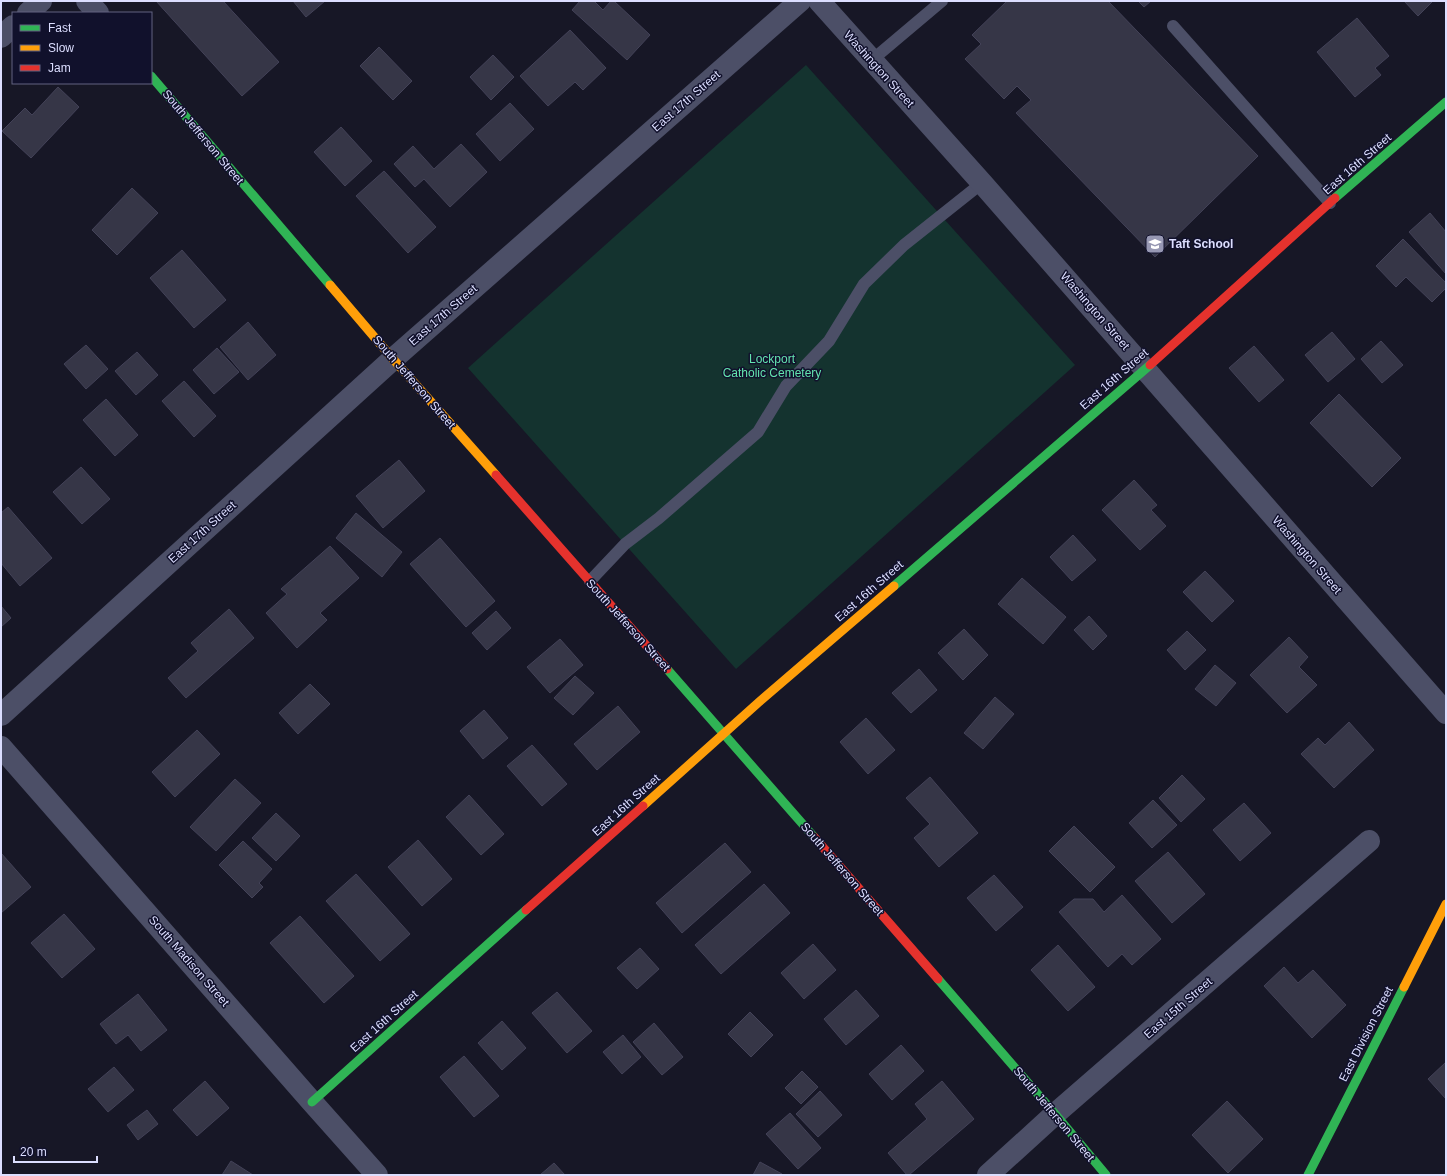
<svg xmlns="http://www.w3.org/2000/svg" width="1447" height="1176" viewBox="0 0 1447 1176" font-family="Arial,sans-serif">
	<rect width="100%" height="100%" fill="#171726"/>
	<polygon fill="#14332f" points="806,65 1075,365 736,669 468,368"/>
	<g fill="#363647" stroke="#434258">
		<polygon points="156,1 223,1 279,62 242,96"/>
		<polygon points="293,1 325,1 306,17"/>
		<polygon points="580,1 594,1 603,10 611,1 614,1 650,35 627,60 572,10"/>
		<polygon points="1007,1 1108,1 1258,156 1155,257 1016,113 1031,100 1017,86 1004,99 965,59 981,44 972,35"/>
		<polygon points="1138,1 1151,1 1144,7"/>
		<polygon points="1404,1 1433,1 1418,16"/>
		<polygon points="1357,18 1389,56 1375,68 1381,75 1355,97 1317,52"/>
		<polygon points="570,30 606,68 583,90 575,82 548,106 520,76"/>
		<polygon points="379,47 412,81 393,100 360,66"/>
		<polygon points="493,55 514,77 491,100 470,77"/>
		<polygon points="58,87 79,107 31,158 2,131 25,108 32,115"/>
		<polygon points="510,103 534,129 500,161 476,134"/>
		<polygon points="341,127 372,161 345,186 314,152"/>
		<polygon points="461,144 487,172 450,207 424,179 415,187 394,164 413,146 434,169"/>
		<polygon points="384,171 436,227 408,253 356,196"/>
		<polygon points="132,188 158,213 117,255 92,230"/>
		<polygon points="1430,213 1446,232 1446,274 1409,232"/>
		<polygon points="1403,239 1446,283 1446,288 1432,302 1406,277 1396,287 1376,266"/>
		<polygon points="182,250 226,300 194,328 150,278"/>
		<polygon points="248,322 276,355 248,380 220,347"/>
		<polygon points="1332,332 1355,359 1328,382 1305,355"/>
		<polygon points="1381,341 1403,365 1382,383 1361,359"/>
		<polygon points="86,345 108,369 86,389 64,364"/>
		<polygon points="1254,346 1284,380 1259,402 1229,368"/>
		<polygon points="217,348 239,372 214,394 193,370"/>
		<polygon points="137,352 158,375 136,395 115,371"/>
		<polygon points="184,381 216,416 194,437 162,401"/>
		<polygon points="1339,394 1401,458 1372,487 1310,423"/>
		<polygon points="106,399 138,435 115,456 83,420"/>
		<polygon points="399,460 425,491 383,528 356,496"/>
		<polygon points="81,467 110,499 82,524 53,492"/>
		<polygon points="1134,480 1157,505 1151,510 1166,526 1140,550 1102,510"/>
		<polygon points="8,507 52,558 20,586 1,563 1,513"/>
		<polygon points="356,513 402,552 382,577 336,538"/>
		<polygon points="1073,535 1096,560 1072,581 1050,557"/>
		<polygon points="440,538 495,601 466,627 410,564"/>
		<polygon points="330,546 359,578 320,613 327,620 297,648 266,613 287,594 281,589"/>
		<polygon points="1205,571 1234,601 1212,622 1183,592"/>
		<polygon points="1022,578 1066,617 1043,644 998,604"/>
		<polygon points="1,606 11,618 1,627"/>
		<polygon points="229,609 254,638 186,698 168,678 198,651 191,643"/>
		<polygon points="496,611 511,628 487,650 472,633"/>
		<polygon points="1089,616 1107,636 1093,650 1074,630"/>
		<polygon points="964,629 988,655 963,680 938,653"/>
		<polygon points="1187,631 1206,650 1185,670 1167,650"/>
		<polygon points="1289,637 1308,657 1299,667 1317,685 1287,713 1250,675"/>
		<polygon points="560,639 583,665 550,693 527,667"/>
		<polygon points="1215,665 1236,683 1216,706 1195,689"/>
		<polygon points="919,669 937,690 911,713 892,693"/>
		<polygon points="575,676 594,693 573,715 554,698"/>
		<polygon points="310,684 330,704 298,734 279,713"/>
		<polygon points="995,697 1014,714 983,749 964,733"/>
		<polygon points="618,706 640,732 597,770 574,744"/>
		<polygon points="484,710 508,738 483,759 460,731"/>
		<polygon points="866,718 895,750 868,774 840,742"/>
		<polygon points="1349,722 1374,750 1334,788 1301,754 1318,738 1325,745"/>
		<polygon points="197,730 220,754 175,797 152,772"/>
		<polygon points="532,745 567,784 542,806 507,766"/>
		<polygon points="1182,775 1205,799 1181,822 1159,798"/>
		<polygon points="930,777 978,833 939,867 914,838 930,824 906,798"/>
		<polygon points="235,779 261,803 216,851 190,827"/>
		<polygon points="469,795 504,834 481,855 446,817"/>
		<polygon points="1153,800 1177,825 1152,848 1129,823"/>
		<polygon points="1244,803 1271,833 1240,861 1213,830"/>
		<polygon points="276,813 300,836 276,861 252,838"/>
		<polygon points="1074,826 1115,867 1090,892 1049,851"/>
		<polygon points="418,840 452,879 422,906 388,867"/>
		<polygon points="243,841 272,869 259,883 263,887 252,898 219,865"/>
		<polygon points="725,843 751,872 682,933 656,903"/>
		<polygon points="1168,852 1205,894 1172,923 1135,881"/>
		<polygon points="1,853 31,887 1,913"/>
		<polygon points="356,874 410,934 380,961 326,901"/>
		<polygon points="994,875 1023,907 996,931 967,898"/>
		<polygon points="764,884 790,913 721,974 695,945"/>
		<polygon points="1122,895 1161,939 1132,965 1122,954 1108,967 1059,912 1074,899 1093,899 1104,912"/>
		<polygon points="64,914 95,949 62,978 31,943"/>
		<polygon points="300,916 354,976 324,1003 270,943"/>
		<polygon points="813,944 836,970 804,999 781,973"/>
		<polygon points="1058,945 1095,987 1068,1011 1031,970"/>
		<polygon points="640,948 659,969 637,989 617,968"/>
		<polygon points="1284,967 1298,983 1313,970 1346,1005 1312,1038 1264,986"/>
		<polygon points="856,990 879,1016 846,1045 824,1019"/>
		<polygon points="557,992 592,1031 567,1053 532,1013"/>
		<polygon points="138,994 167,1030 141,1051 128,1035 116,1044 100,1024"/>
		<polygon points="750,1012 773,1035 751,1057 728,1034"/>
		<polygon points="502,1021 526,1048 502,1070 478,1043"/>
		<polygon points="654,1023 683,1057 662,1075 633,1042"/>
		<polygon points="623,1035 641,1057 622,1074 603,1052"/>
		<polygon points="901,1045 924,1071 892,1100 869,1074"/>
		<polygon points="464,1056 499,1096 474,1117 440,1077"/>
		<polygon points="1446,1062 1446,1099 1428,1079"/>
		<polygon points="114,1067 134,1090 108,1112 88,1089"/>
		<polygon points="802,1071 818,1087 801,1104 785,1088"/>
		<polygon points="205,1081 229,1108 197,1136 173,1110"/>
		<polygon points="942,1081 974,1119 909,1175 907,1175 888,1153 927,1119 915,1104"/>
		<polygon points="820,1091 842,1115 818,1137 796,1114"/>
		<polygon points="1227,1101 1263,1139 1228,1173 1192,1135"/>
		<polygon points="147,1110 158,1124 138,1140 127,1125"/>
		<polygon points="790,1113 821,1148 798,1169 766,1134"/>
		<polygon points="231,1161 253,1175 222,1175"/>
		<polygon points="760,1162 782,1174 782,1175 753,1175"/>
		<polygon points="554,1163 565,1175 540,1175"/>
	</g>
	<g fill="none" stroke-linecap="round" stroke-linejoin="round">
		<g stroke="#4c4f67" stroke-width="12">
			<polyline points="1173,26 1330,203"/>
			<polyline points="872,60 942,1"/>
			<polyline points="590,581 625,544 659,518 758,432 786,386 829,341 864,284 904,245 982,183"/>
		</g>
		<g stroke="#4c4f67" stroke-width="22">
			<polyline points="87,1 98,13"/>
			<polyline points="819,1 982,183 1446,713"/>
			<polyline points="28,13 41,1"/>
			<polyline points="1,37 13,26"/>
			<polyline points="1,715 393,359 800,1"/>
			<polyline points="1,747 312,1102 377,1175"/>
			<polyline points="988,1175 1055,1114 1369,841"/>
		</g>
		<g stroke="#30b455" stroke-width="9">
			<polyline points="151,76 330,285"/>
			<polyline points="1335,198 1446,102"/>
			<polyline points="894,586 1150,365"/>
			<polyline points="667,669 814,837"/>
			<polyline points="938,979 1055,1114 1106,1175"/>
			<polyline points="312,1102 526,910"/>
			<polyline points="1308,1175 1404,987"/>
		</g>
		<g stroke="#ff9f0a" stroke-width="9">
			<polyline points="330,285 393,359 496,475"/>
			<polyline points="643,806 759,702 894,586"/>
			<polyline points="1404,987 1446,904"/>
		</g>
		<g stroke="#e5322d" stroke-width="9">
			<polyline points="1150,365 1335,198"/>
			<polyline points="496,475 667,669"/>
			<polyline points="814,837 938,979"/>
			<polyline points="526,910 643,806"/>
		</g>
	</g>
	<defs>
		<symbol id="school-square" viewBox="-11 -11 22 22"><rect x="-9" y="-9" width="18" height="18" rx="4" fill="#9798b3" stroke="#11112c"/><path d="M0-5L7-2L0 1L-7-2ZM-4 1L0 2.5L4 1V4Q0 6-4 4Z" fill="#fff"/></symbol>
	</defs>
	<g fill-rule="evenodd">
		<use href="#school-square" x="1144" y="233" width="22" height="22"/>
	</g>
	<g text-anchor="middle" dominant-baseline="central" stroke-width="3" stroke-linejoin="round" paint-order="stroke">
		<g font-size="12" fill="#dcdeff" stroke="#11112c">
			<text transform="translate(879 69) rotate(48)">Washington Street</text>
			<text transform="translate(686 101) rotate(-41)">East 17th Street</text>
			<text transform="translate(203 137) rotate(50)">South Jefferson Street</text>
			<text transform="translate(1357 164) rotate(-41)">East 16th Street</text>
			<text transform="translate(1095 311) rotate(49)">Washington Street</text>
			<text transform="translate(443 315) rotate(-41)">East 17th Street</text>
			<text transform="translate(1114 379) rotate(-41)">East 16th Street</text>
			<text transform="translate(414 382) rotate(49)">South Jefferson Street</text>
			<text transform="translate(202 532) rotate(-42)">East 17th Street</text>
			<text transform="translate(1307 555) rotate(49)">Washington Street</text>
			<text transform="translate(869 591) rotate(-41)">East 16th Street</text>
			<text transform="translate(628 625) rotate(48)">South Jefferson Street</text>
			<text transform="translate(626 805) rotate(-42)">East 16th Street</text>
			<text transform="translate(842 869) rotate(49)">South Jefferson Street</text>
			<text transform="translate(189 961) rotate(49)">South Madison Street</text>
			<text transform="translate(1178 1008) rotate(-41)">East 15th Street</text>
			<text transform="translate(384 1021) rotate(-42)">East 16th Street</text>
			<text transform="translate(1366 1034) rotate(-63)">East Division Street</text>
			<text transform="translate(1054 1114) rotate(50)">South Jefferson Street</text>
		</g>
		<g font-size="12" font-weight="bold" fill="#dcdeff" stroke="#11112c" text-anchor="start">
			<text x="1169" y="244">Taft School</text>
		</g>
		<g font-size="12" fill="#63e4af" stroke="#11112c">
			<text x="772" y="359">Lockport<tspan x="772" dy="14">Catholic Cemetery</tspan></text>
		</g>
	</g>
	<rect width="1447" height="1176" fill="none" stroke="#dcdeff" stroke-width="4"/>
	<rect x="12" y="12" width="140" height="72" fill="#11112c" stroke="#626380"/>
	<rect x="20" y="25" width="20" height="6" fill="#30b455" stroke="#626380"/>
	<text x="48" y="32" font-size="12" fill="#dcdeff">Fast</text>
	<rect x="20" y="45" width="20" height="6" fill="#ff9f0a" stroke="#626380"/>
	<text x="48" y="52" font-size="12" fill="#dcdeff">Slow</text>
	<rect x="20" y="65" width="20" height="6" fill="#e5322d" stroke="#626380"/>
	<text x="48" y="72" font-size="12" fill="#dcdeff">Jam</text>
	<path d="M14 1156v6h83v-6" fill="none" stroke="#dcdeff" stroke-width="2"/>
	<text x="20" y="1156" font-size="12" fill="#dcdeff" stroke="#11112c" stroke-width="3" paint-order="stroke">20 m</text>
</svg>
